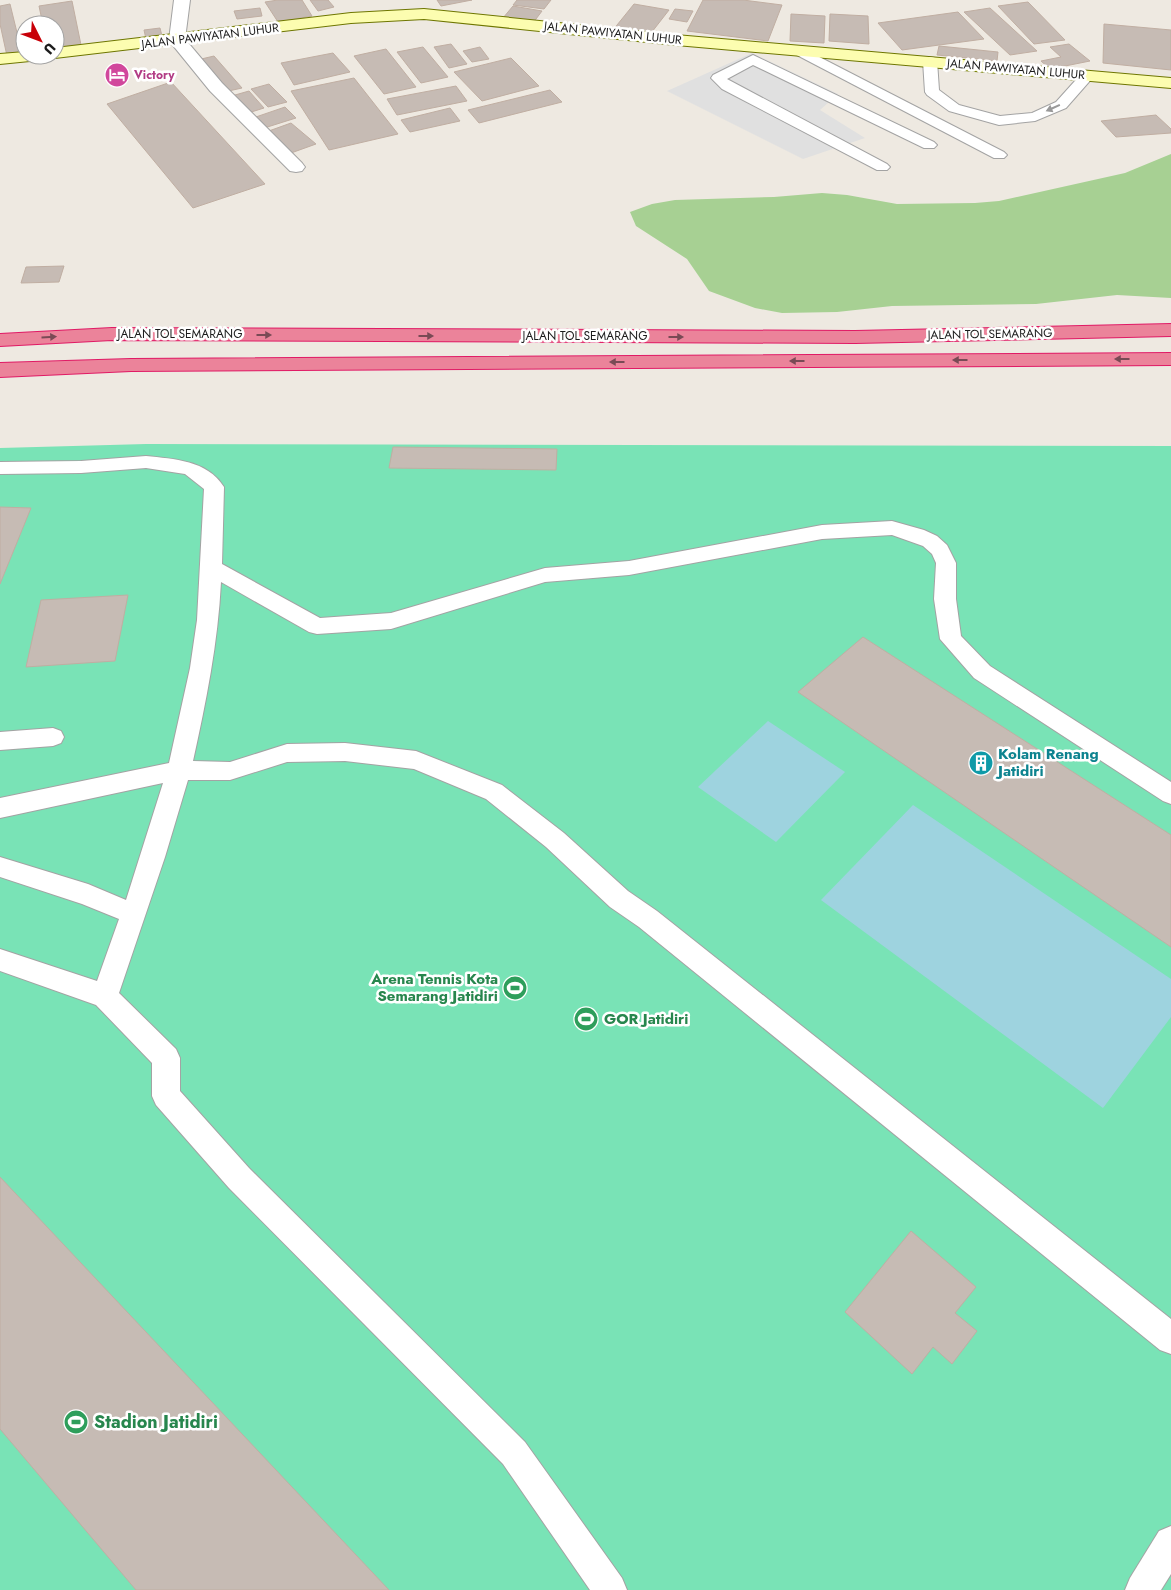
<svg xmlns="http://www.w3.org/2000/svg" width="1171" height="1590" viewBox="0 0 1171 1590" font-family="Jost,sans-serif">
	<rect width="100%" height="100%" fill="#eee9e1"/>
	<polygon fill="#a7d093" points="1171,154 1171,298 1117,295 1036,304 892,306 837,312 782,313 755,308 709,291 687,259 636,226 630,212 652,204 675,200 774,197 822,193 847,195 897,204 975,203 999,201 1125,173"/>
	<polygon fill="#79e3b6" points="146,444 1171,446 1171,1590 0,1590 0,448"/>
	<polygon fill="#e0e0e0" points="752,53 838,94 820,110 865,138 803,159 667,91"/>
	<g fill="#9ed3df">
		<polygon points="768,721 845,772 776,842 698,787"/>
		<polygon points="913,805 1171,979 1171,1017 1103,1108 821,900"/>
	</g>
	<g fill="#c6bbb4" stroke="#c0aea2">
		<polygon points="278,0 302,0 312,16 278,22 265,2"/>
		<polygon points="310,0 328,0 334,7 318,11"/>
		<polygon points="437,0 472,0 441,6"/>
		<polygon points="517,0 551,0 544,9 513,5"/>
		<polygon points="703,0 743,0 782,5 768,41 687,31"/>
		<polygon points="72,1 81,45 55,49 55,25 43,25 39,6"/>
		<polygon points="1028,2 1065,40 1034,44 998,6"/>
		<polygon points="10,4 22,53 7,56 0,24 0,6"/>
		<polygon points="634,4 669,10 648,37 613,30"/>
		<polygon points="513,6 542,11 533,23 503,18"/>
		<polygon points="260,8 262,16 237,19 234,11"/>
		<polygon points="990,8 1037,51 1010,55 964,12"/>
		<polygon points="675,9 693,11 687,22 669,19"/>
		<polygon points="958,12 984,39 902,50 878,23"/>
		<polygon points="791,14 825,16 824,43 790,41"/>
		<polygon points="830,14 868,16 869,44 829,41"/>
		<polygon points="1104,24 1171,30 1171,70 1103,63"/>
		<polygon points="160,28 162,36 146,39 144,30"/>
		<polygon points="451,44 467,64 449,68 434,47"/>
		<polygon points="1069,44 1090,61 1050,69 1041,61 1061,57 1050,47"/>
		<polygon points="939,46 998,52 997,61 937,55"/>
		<polygon points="423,47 448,77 421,83 397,52"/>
		<polygon points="480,47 489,59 472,62 463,51"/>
		<polygon points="386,49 416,87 384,94 354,56"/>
		<polygon points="333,53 350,72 294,85 281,63"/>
		<polygon points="214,56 242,88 224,92 197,60"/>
		<polygon points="511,58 539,86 482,101 454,72"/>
		<polygon points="354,78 398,134 329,150 291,91"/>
		<polygon points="171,82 265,184 193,208 107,104"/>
		<polygon points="269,84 287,102 268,107 251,89"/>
		<polygon points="456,86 467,101 397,115 387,99"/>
		<polygon points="550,90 562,102 479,123 468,110"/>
		<polygon points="249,91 264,108 245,114 228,97"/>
		<polygon points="285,107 296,118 261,129 250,119"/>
		<polygon points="450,108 460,121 410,132 401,120"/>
		<polygon points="1156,115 1171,129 1171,133 1116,137 1101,121"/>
		<polygon points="291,123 316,144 291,153 266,132"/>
		<polygon points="64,266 59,282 21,283 26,267"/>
		<polygon points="393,447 557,449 556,470 389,468"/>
		<polygon points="0,507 31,508 0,584"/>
		<polygon points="128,595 115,661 26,667 41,600"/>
		<polygon points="863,637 1171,835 1171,947 798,692"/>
		<polygon points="0,1177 389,1590 136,1590 0,1429"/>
		<polygon points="911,1231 976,1287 955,1313 977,1331 952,1364 933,1347 912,1374 845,1312"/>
	</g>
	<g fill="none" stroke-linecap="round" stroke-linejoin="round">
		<defs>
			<g id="service">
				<polygon points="798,46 1004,152 1007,155 1004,158 994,158 793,53 791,50 793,47"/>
				<polygon points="753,55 934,142 937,145 934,148 924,148 753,65 727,79 887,164 890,167 887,170 877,170 722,89 711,78 713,75"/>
				<polygon points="930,57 935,58 937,61 939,90 959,105 1000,116 1032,113 1056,102 1083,72 1093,72 1095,75 1066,108 1035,121 999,125 949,111 927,95 925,92 923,61 925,58"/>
				<path d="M146 456C174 459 207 460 224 487L222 564 320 618 391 613 545 568 629 561 822 525 892 521 924 530 937 536 947 545 956 563V599L961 636 990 666 1171 782V804L1163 801 974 678 940 639 934 599 936 563 932 554 923 546 892 535 822 539 629 575 545 582 391 629 317 634 309 632 221 582C218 643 206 702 193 761L230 762 287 744 345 743 416 751 502 785 564 833 628 891 657 911 1171 1319V1354L1160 1350 639 927 610 907 546 847 486 799 414 769 345 761 287 762 230 780H188L165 857 119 993 176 1049 180 1058V1091L249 1168 525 1442 622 1578 627 1590H590L503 1464 229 1188 156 1105 152 1096V1063L96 1005 0 971V949L97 981 119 919 82 904 0 877V857L88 884 126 900 163 783 0 818V798L169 763 190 668 197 620 204 489 185 474 146 468 81 473 0 474V462L81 461Z"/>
				<polygon points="53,728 61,731 64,737 61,743 53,746 0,750 0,732"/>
				<polygon points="1171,1526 1171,1574 1161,1590 1125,1590 1130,1578 1159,1531"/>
			</g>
			<polygon id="minor" points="174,0 190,0 185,39 222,83 302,163 305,167 302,171 296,172 290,171 210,91 171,43 169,40"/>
			<g id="secondary">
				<polygon points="424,9 676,35 1171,78 1171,88 676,45 424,19 351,23 55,58 48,55 55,55 55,48 351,13"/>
				<polygon points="25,52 25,55 48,55 46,58 40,60 0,64 0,54"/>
			</g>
			<g id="motorway">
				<polygon points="1171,324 1171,336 855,343 112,340 0,346 0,334 112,328 855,331"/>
				<polygon points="1171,353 1171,365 131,371 0,377 0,363 131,359"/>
			</g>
		</defs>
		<use href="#service" stroke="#a3a3a3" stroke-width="2"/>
		<use href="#minor" stroke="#a3a3a3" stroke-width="2"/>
		<use href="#secondary" stroke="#6e7600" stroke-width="2"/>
		<use href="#motorway" stroke="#e01a65" stroke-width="2"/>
		<use href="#service" fill="#fff" fill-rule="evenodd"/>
		<use href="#minor" fill="#fff" fill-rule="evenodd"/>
		<use href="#secondary" fill="#fcfdb0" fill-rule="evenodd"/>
		<use href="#motorway" fill="#eb839a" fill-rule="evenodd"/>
	</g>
	<defs><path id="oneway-solid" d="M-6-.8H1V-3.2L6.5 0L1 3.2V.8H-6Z" transform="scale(1.25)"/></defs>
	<use fill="#999" href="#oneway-solid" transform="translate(1053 108) rotate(156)"/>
	<g fill="#794a55">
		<use href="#oneway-solid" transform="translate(264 335)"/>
		<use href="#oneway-solid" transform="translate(426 336)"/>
		<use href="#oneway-solid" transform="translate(49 337) rotate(-3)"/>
		<use href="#oneway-solid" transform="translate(676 337)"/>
		<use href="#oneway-solid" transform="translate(1122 359) rotate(180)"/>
		<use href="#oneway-solid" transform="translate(960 360) rotate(180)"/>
		<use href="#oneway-solid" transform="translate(797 361) rotate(180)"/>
		<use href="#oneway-solid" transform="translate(617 362) rotate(180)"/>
	</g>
	<defs>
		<symbol id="hotel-disc" viewBox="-11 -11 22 22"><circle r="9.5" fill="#d1479c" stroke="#fff"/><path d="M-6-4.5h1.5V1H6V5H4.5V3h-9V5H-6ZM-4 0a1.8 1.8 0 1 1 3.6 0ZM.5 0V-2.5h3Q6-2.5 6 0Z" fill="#fff"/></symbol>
		<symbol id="building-disc" viewBox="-11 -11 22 22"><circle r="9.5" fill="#0f9aa8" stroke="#fff"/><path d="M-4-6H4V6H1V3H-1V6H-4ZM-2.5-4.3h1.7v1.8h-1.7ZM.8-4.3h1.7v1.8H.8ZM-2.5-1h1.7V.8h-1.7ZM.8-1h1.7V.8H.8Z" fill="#fff"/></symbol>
		<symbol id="stadium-disc" viewBox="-11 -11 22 22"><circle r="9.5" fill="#2e9e5b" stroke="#fff"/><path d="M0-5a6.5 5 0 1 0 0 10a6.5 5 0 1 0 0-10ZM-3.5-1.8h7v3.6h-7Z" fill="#fff"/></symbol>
	</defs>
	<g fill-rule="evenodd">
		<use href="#hotel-disc" x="103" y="61" width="28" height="28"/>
		<use href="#building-disc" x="967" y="749" width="28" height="28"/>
		<use href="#stadium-disc" x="501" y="974" width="28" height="28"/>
		<use href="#stadium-disc" x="572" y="1005" width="28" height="28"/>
		<use href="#stadium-disc" x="62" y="1408" width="28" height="28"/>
	</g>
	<g text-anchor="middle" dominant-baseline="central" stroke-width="5" stroke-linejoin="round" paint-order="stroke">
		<g font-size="12" fill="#1c1c1c" stroke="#fff">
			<text transform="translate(613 33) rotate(6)">JALAN PAWIYATAN LUHUR</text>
			<text transform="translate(210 36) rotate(-7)">JALAN PAWIYATAN LUHUR</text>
			<text transform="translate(1016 69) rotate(5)">JALAN PAWIYATAN LUHUR</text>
			<text x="180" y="334">JALAN TOL SEMARANG</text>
			<text transform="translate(990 334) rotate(-1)">JALAN TOL SEMARANG</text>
			<text x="585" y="336">JALAN TOL SEMARANG</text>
		</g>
		<g font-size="12" font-weight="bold" fill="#b23c85" stroke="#fff" text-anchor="start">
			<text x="134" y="75">Victory</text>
		</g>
		<g font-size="15" font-weight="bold" fill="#0d838f" stroke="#fff" text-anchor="start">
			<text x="998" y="754">Kolam Renang<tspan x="998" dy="17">Jatidiri</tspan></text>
		</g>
		<g font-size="15" font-weight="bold" fill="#27864d" stroke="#fff" text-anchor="end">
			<text x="498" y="979">Arena Tennis Kota<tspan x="498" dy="17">Semarang Jatidiri</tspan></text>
			<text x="604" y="1019" text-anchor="start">GOR Jatidiri</text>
		</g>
		<g font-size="18" font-weight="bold" fill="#27864d" stroke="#fff" text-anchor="start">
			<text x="94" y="1422">Stadion Jatidiri</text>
		</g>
	</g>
	<g transform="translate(40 40) rotate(132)"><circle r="24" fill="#ffffff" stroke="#a4a4a4"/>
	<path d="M0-4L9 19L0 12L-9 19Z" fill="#c80008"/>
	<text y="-8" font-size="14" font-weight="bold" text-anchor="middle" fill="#1c1c1c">U</text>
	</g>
</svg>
